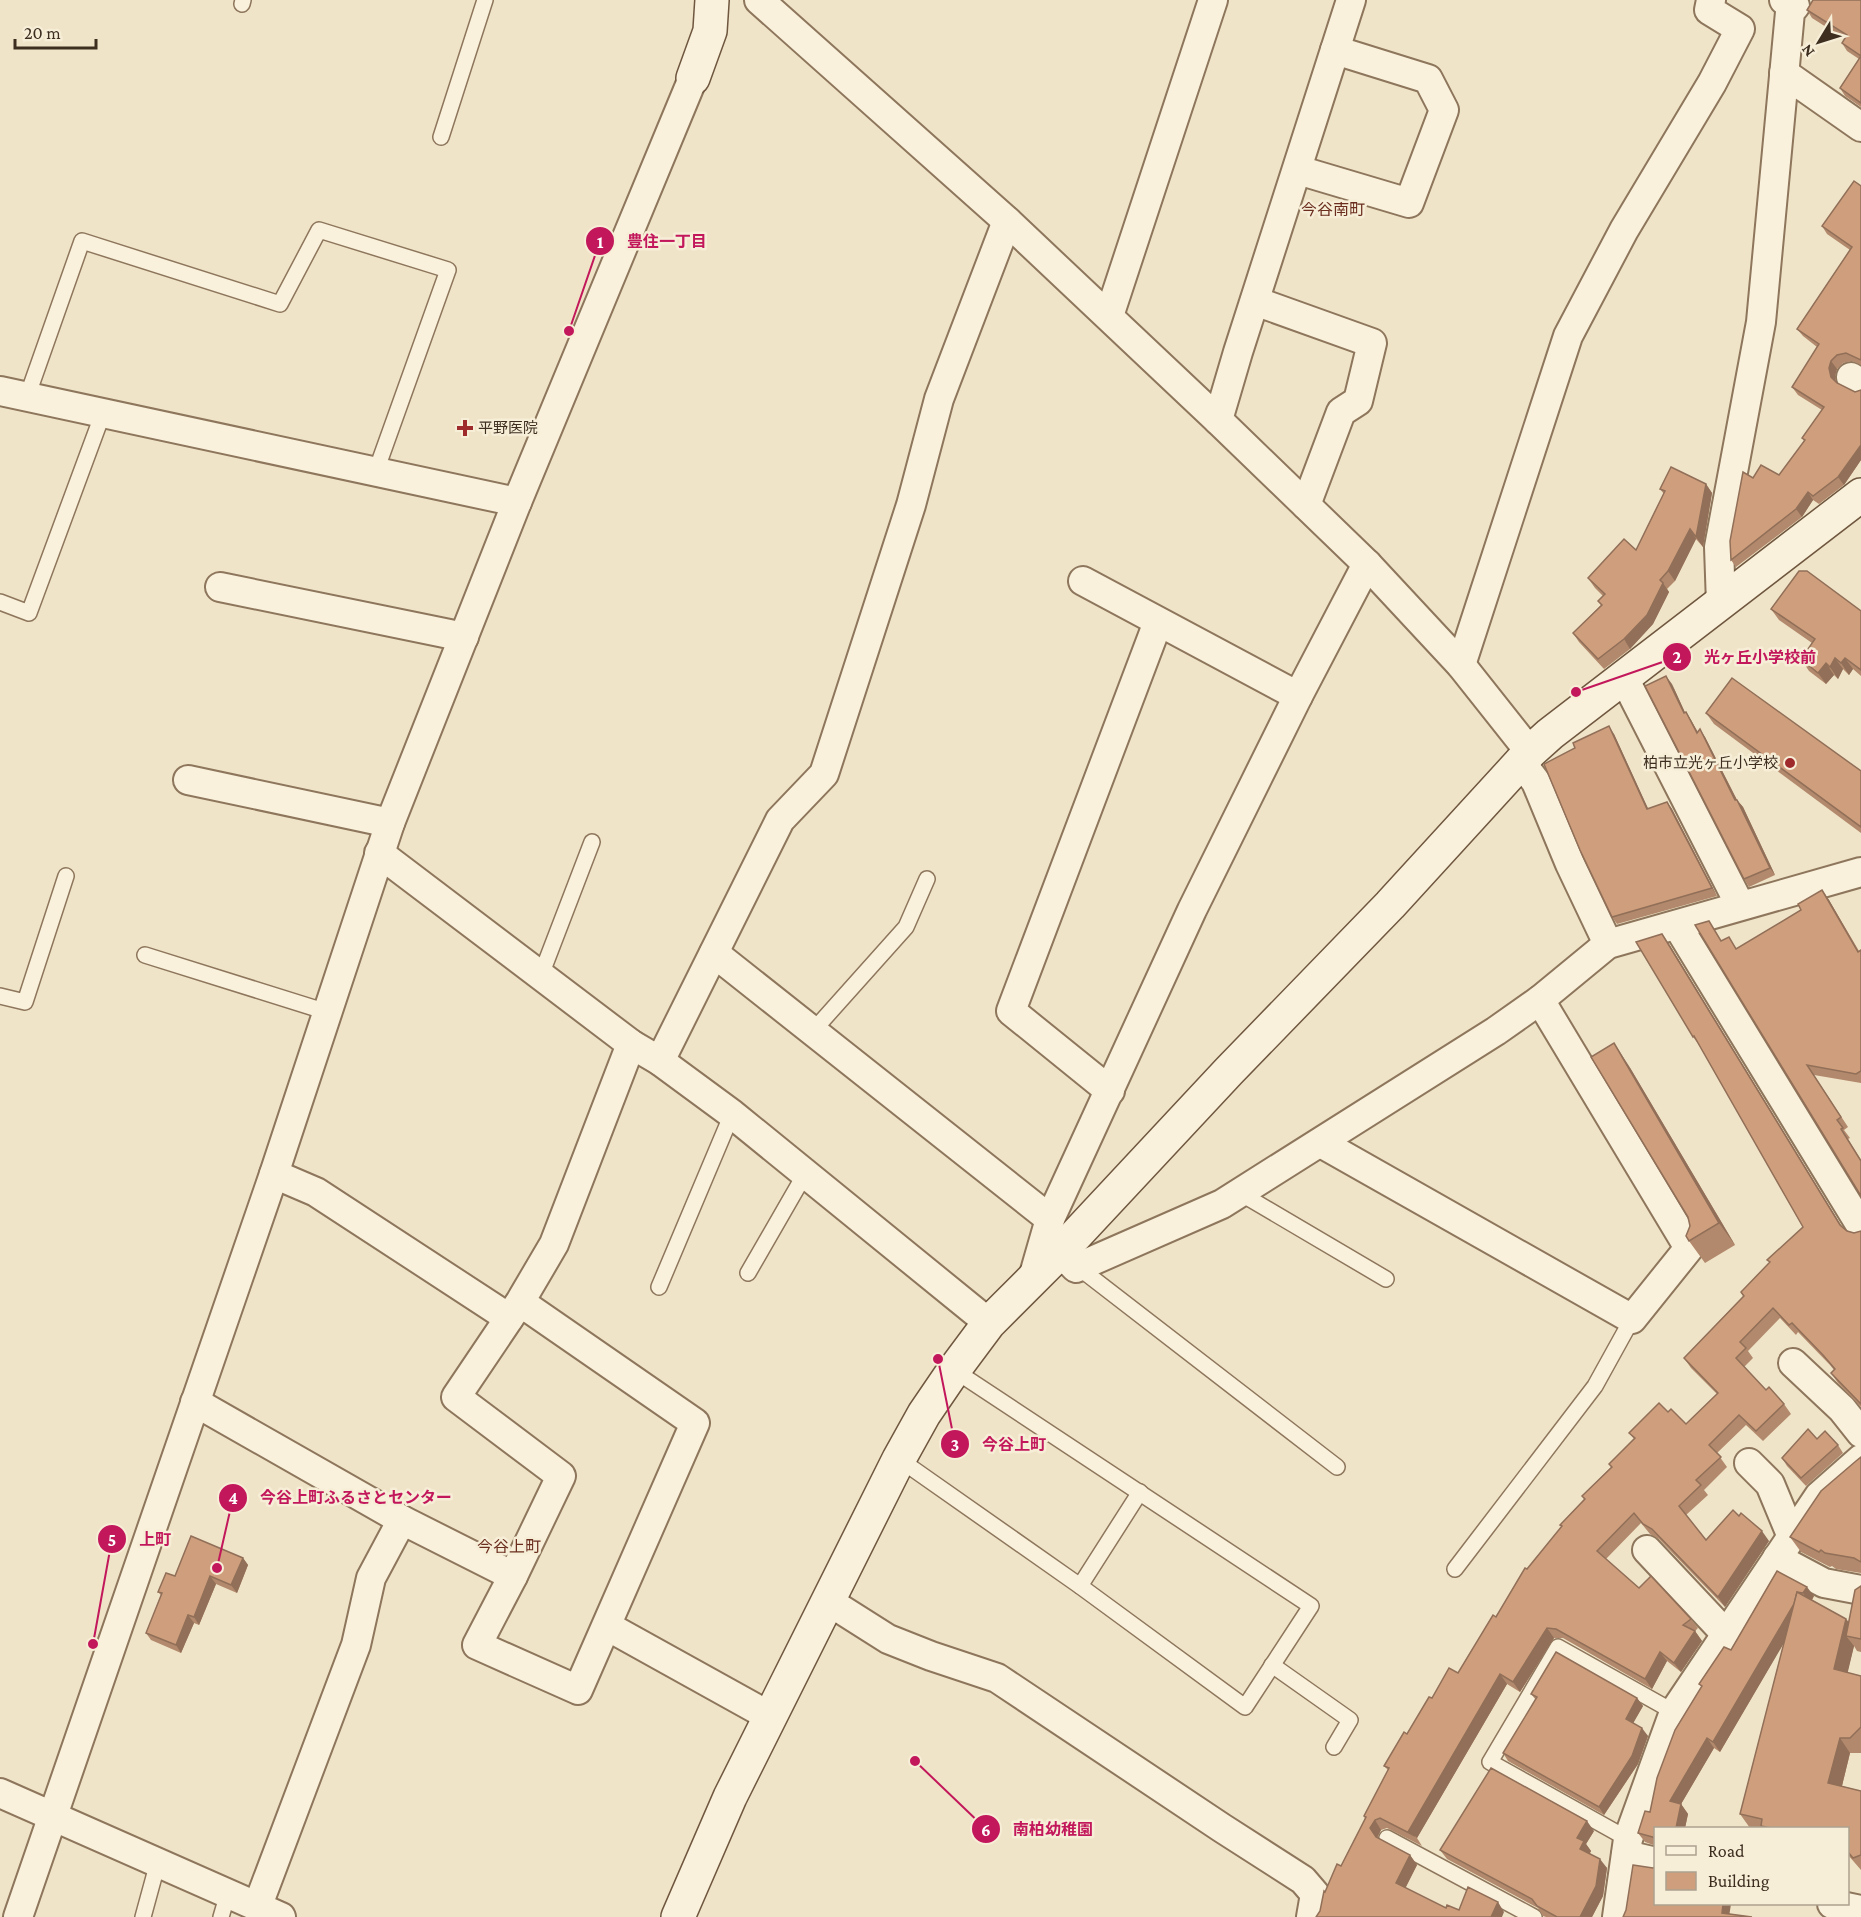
<svg xmlns="http://www.w3.org/2000/svg" width="1861" height="1917" viewBox="0 0 1861 1917" font-family="'Crimson Pro','Noto Sans JP',serif">
	<rect width="100%" height="100%" fill="#f0e4c8"/>
	<g fill="none" stroke-linecap="round" stroke-linejoin="round">
		<defs>
			<g id="lane">
				<polyline points="242,4 243,0"/>
				<polyline points="441,137 485,0"/>
				<polyline points="27,397 82,241 280,304 319,230 448,270 376,471"/>
				<polyline points="0,602 29,613 103,413"/>
				<polyline points="145,955 327,1012"/>
				<polyline points="541,975 592,842"/>
				<polyline points="0,996 25,1002 66,876"/>
				<polyline points="813,1031 906,927 927,879"/>
				<polyline points="1240,1193 1386,1279"/>
				<polyline points="1078,1267 1337,1467"/>
				<polyline points="748,1273 805,1174"/>
				<polyline points="659,1287 732,1114"/>
				<polyline points="899,1459 1080,1586 1245,1707 1311,1606 954,1370"/>
				<polyline points="1455,1569 1595,1386 1632,1319"/>
				<polyline points="1080,1586 1140,1492"/>
				<polyline points="1272,1665 1350,1720 1334,1747"/>
				<polyline points="1387,1838 1534,1917"/>
				<polyline points="1628,1839 1490,1762 1558,1647 1674,1712"/>
				<polyline points="143,1917 158,1862"/>
				<polyline points="221,1917 228,1893"/>
			</g>
			<g id="street">
				<polyline points="759,0 1007,221 1218,420 1367,564 1461,665 1530,752"/>
				<polyline points="1784,73 1861,127"/>
				<polyline points="1298,170 1409,203 1444,110 1428,79 1335,50"/>
				<polyline points="1255,301 1372,343 1358,401 1341,412 1306,505"/>
				<polyline points="1109,316 1213,0"/>
				<polyline points="1851,377 1861,383"/>
				<polyline points="0,391 517,502"/>
				<polyline points="1218,420 1238,352 1351,0"/>
				<polyline points="1083,581 1298,696"/>
				<polyline points="220,587 464,637"/>
				<polyline points="1721,604 1719,547 1761,322 1790,12 1795,6 1784,0"/>
				<polyline points="1461,665 1568,336 1624,230 1712,83 1740,29 1709,10 1711,0"/>
				<polyline points="1624,678 1740,905"/>
				<polyline points="1521,762 1536,782 1570,864 1608,944"/>
				<polyline points="188,780 390,823"/>
				<polyline points="379,853 631,1044 660,1061 732,1114 989,1323"/>
				<polyline points="1677,925 1861,1226"/>
				<polyline points="714,953 1050,1219"/>
				<polyline points="660,1061 780,820 824,774 911,505 939,399 1007,221"/>
				<polyline points="1110,1091 1011,1011 1158,622"/>
				<polyline points="1321,1143 1632,1319 1689,1248 1540,1000"/>
				<polyline points="274,1174 316,1192 509,1318"/>
				<polyline points="1060,1252 1076,1268 1222,1204 1496,1031 1540,1000 1608,944 1861,872"/>
				<polyline points="1033,1278 1050,1219 1192,910 1298,696 1367,564"/>
				<polyline points="520,1302 695,1423 578,1690 477,1645 513,1576 561,1476 456,1397 520,1302 554,1244 631,1044"/>
				<polyline points="1793,1363 1842,1409 1861,1433"/>
				<polyline points="195,1402 402,1520 513,1576"/>
				<polyline points="1749,1463 1770,1484 1792,1537"/>
				<polyline points="1647,1550 1726,1634"/>
				<polyline points="1777,1558 1824,1583 1861,1590"/>
				<polyline points="828,1601 888,1639 931,1656 997,1678 1222,1828 1303,1880 1315,1894 1311,1917"/>
				<polyline points="607,1626 771,1717"/>
				<polyline points="0,1793 281,1917"/>
				<polyline points="1626,1855 1656,1862"/>
				<polyline points="1832,1904 1861,1910"/>
				<polyline points="258,1905 356,1645 371,1578 402,1520"/>
				<polyline points="18,1917 274,1174 390,823 517,502 693,78"/>
				<polyline points="1617,1917 1628,1839 1674,1712 1819,1496 1861,1459"/>
			</g>
			<g id="secondary">
				<polyline points="693,78 710,31 712,0"/>
				<polyline points="678,1917 730,1797 899,1459 924,1414 954,1370 989,1323 1060,1252 1229,1071 1390,905 1530,752 1550,734 1861,495"/>
			</g>
		</defs>
		<use href="#lane" stroke="#8d765c" stroke-width="18"/>
		<use href="#street" stroke="#8d765c" stroke-width="32"/>
		<use href="#secondary" stroke="#6f573f" stroke-width="36"/>
		<use href="#lane" stroke="#faf1dc" stroke-width="15"/>
		<use href="#street" stroke="#faf1dc" stroke-width="28"/>
		<use href="#secondary" stroke="#faf1dc" stroke-width="33"/>
	</g>
	<g fill="#b2896c">
		<polygon points="1861,0 1861,107 1845,96 1840,88 1859,59 1847,51 1842,43 1845,39 1812,18 1807,10"/>
		<polygon points="1861,186 1861,365 1852,361 1843,363 1837,369 1835,376 1836,382 1855,392 1861,390 1861,460 1844,485 1819,504 1813,500 1802,517 1736,567 1731,560 1753,478 1779,475 1804,441 1802,438 1822,410 1798,395 1792,387 1817,347 1803,336 1797,329 1850,250 1827,234 1822,226"/>
		<polygon points="1706,484 1712,493 1703,547 1696,539 1675,581 1667,589 1669,592 1653,624 1630,649 1604,669 1579,642 1573,633 1601,605 1598,601 1603,596 1595,588 1588,578 1636,550 1664,494 1660,489"/>
		<polygon points="1771,609 1861,611 1861,676 1853,669 1849,675 1843,669 1838,679 1834,675 1826,684 1809,671 1801,659 1812,643 1779,620"/>
		<polygon points="1672,684 1685,713 1686,712 1691,720 1698,732 1705,737 1737,800 1743,807 1775,875 1749,887 1744,879"/>
		<polygon points="1706,713 1861,771 1861,833 1714,724"/>
		<polygon points="1614,734 1648,809 1667,802 1672,809 1717,896 1617,924 1612,917"/>
		<polygon points="1822,890 1829,900 1859,951 1861,950 1861,1083 1814,1075 1848,1127 1844,1130 1850,1138 1848,1139 1861,1160 1861,1196 1716,930 1722,941 1737,949 1801,910"/>
		<polygon points="1669,944 1842,1227 1847,1231 1854,1233 1861,1231 1861,1407 1838,1383 1831,1373 1834,1370 1830,1365 1798,1332 1796,1335 1780,1318 1748,1351 1753,1358 1744,1367 1766,1390 1784,1404 1791,1414 1763,1441 1746,1425 1717,1453 1727,1467 1704,1490 1708,1495 1686,1515 1706,1540 1769,1541 1725,1607 1659,1539 1650,1534 1641,1523 1606,1559 1639,1588 1691,1619 1698,1628 1695,1631 1702,1641 1681,1672 1667,1661 1652,1689 1563,1638 1554,1638 1520,1692 1507,1684 1417,1838 1422,1846 1387,1828 1381,1830 1377,1838 1410,1855 1417,1865 1405,1888 1446,1908 1459,1910 1504,1912 1320,1911 1325,1892 1341,1866 1365,1819 1364,1816 1388,1770 1384,1766 1432,1698 1458,1673 1527,1569 1562,1527 1560,1525 1584,1499 1582,1496 1611,1467 1609,1464 1634,1439 1629,1433 1668,1412 1686,1424 1717,1394 1691,1368 1684,1358 1743,1296 1741,1292 1803,1227 1700,1046 1693,1037"/>
		<polygon points="1629,1066 1735,1245 1705,1263 1689,1241 1690,1226 1688,1217"/>
		<polygon points="1817,1439 1838,1445 1843,1453 1806,1486 1787,1466 1782,1458"/>
		<polygon points="1861,1457 1861,1573 1836,1569 1832,1566 1830,1567 1801,1552 1790,1537"/>
		<polygon points="243,1558 248,1565 237,1593 216,1584 199,1625 194,1623 181,1653 151,1640 146,1633 161,1595 158,1592 175,1576"/>
		<polygon points="1777,1571 1814,1596 1812,1600 1846,1619 1849,1622 1861,1586 1861,1652 1857,1651 1854,1646 1847,1673 1861,1676 1861,1753 1850,1753 1842,1786 1861,1791 1861,1870 1848,1855 1848,1828 1750,1828 1740,1814 1784,1642 1720,1752 1714,1748 1681,1804 1688,1814 1685,1828 1656,1828 1656,1846 1645,1842 1638,1833 1650,1812 1702,1687 1699,1684 1731,1650"/>
		<polygon points="1531,1694 1637,1698 1643,1706 1633,1723 1648,1736 1638,1764 1604,1815 1508,1761 1503,1753 1536,1700"/>
		<polygon points="1594,1831 1586,1844 1591,1851 1590,1853 1607,1868 1603,1896 1592,1917 1546,1917 1543,1916 1538,1908 1447,1859 1440,1850"/>
	</g>
	<g fill="#916f58">
		<polygon points="1831,361 1837,369 1835,376 1836,384 1831,377 1829,368"/>
		<polygon points="1861,445 1861,460 1844,485 1838,477"/>
		<polygon points="1706,484 1712,493 1703,547 1696,537"/>
		<polygon points="1808,492 1813,500 1802,517 1796,509"/>
		<polygon points="1690,529 1696,539 1675,581 1668,571"/>
		<polygon points="1663,583 1669,592 1653,624 1630,649 1624,639"/>
		<polygon points="1835,658 1843,669 1838,679 1830,667"/>
		<polygon points="1845,658 1853,669 1849,675 1841,663"/>
		<polygon points="1826,663 1834,675 1826,684 1818,673"/>
		<polygon points="1666,676 1672,684 1689,721 1684,713"/>
		<polygon points="1686,712 1691,720 1702,741 1697,733"/>
		<polygon points="1609,726 1614,734 1652,817 1647,809"/>
		<polygon points="1700,729 1705,737 1741,808 1735,800"/>
		<polygon points="1737,800 1743,807 1775,875 1770,868"/>
		<polygon points="1667,802 1672,809 1717,896 1712,888"/>
		<polygon points="1822,890 1829,900 1861,956"/>
		<polygon points="1662,934 1669,944 1847,1235 1840,1225"/>
		<polygon points="1614,1043 1629,1066 1735,1245 1719,1223"/>
		<polygon points="1762,1531 1769,1541 1725,1607 1718,1597"/>
		<polygon points="243,1558 248,1565 237,1593 231,1585"/>
		<polygon points="210,1576 216,1584 199,1625 194,1617"/>
		<polygon points="1807,1587 1814,1596 1810,1603 1803,1593"/>
		<polygon points="1801,1593 1808,1602 1720,1752 1713,1742"/>
		<polygon points="188,1615 194,1623 181,1653 176,1645"/>
		<polygon points="1846,1619 1857,1634 1846,1636 1854,1646 1845,1684 1834,1669"/>
		<polygon points="1547,1628 1554,1638 1520,1692 1513,1682"/>
		<polygon points="1695,1631 1702,1641 1681,1672 1674,1663"/>
		<polygon points="1660,1652 1667,1661 1652,1689 1645,1679"/>
		<polygon points="1500,1674 1507,1684 1417,1838 1415,1836 1408,1832"/>
		<polygon points="1637,1698 1643,1706 1631,1727 1626,1719"/>
		<polygon points="1642,1728 1648,1736 1638,1764 1604,1815 1599,1807"/>
		<polygon points="1707,1738 1714,1748 1677,1811 1670,1801"/>
		<polygon points="1840,1738 1850,1753 1839,1798 1828,1783"/>
		<polygon points="1681,1804 1688,1814 1685,1828 1676,1828"/>
		<polygon points="1375,1820 1381,1830 1377,1838 1376,1837 1370,1828"/>
		<polygon points="1587,1821 1594,1831 1586,1844 1591,1851 1587,1858 1580,1849 1577,1838"/>
		<polygon points="1410,1855 1417,1865 1403,1893 1396,1883"/>
		<polygon points="1600,1859 1607,1868 1603,1896 1592,1917 1580,1917"/>
		<polygon points="1498,1902 1504,1912 1502,1917 1491,1917"/>
		<polygon points="1723,1904 1731,1904 1729,1917 1722,1913"/>
	</g>
	<g fill="#cf9f7d" stroke="#916f58" stroke-width="1.5">
		<polygon points="1813,0 1861,0 1861,103 1840,88 1861,56 1842,43 1847,35 1807,10"/>
		<polygon points="1854,181 1861,186 1861,360 1846,353 1837,355 1831,361 1829,368 1831,377 1837,383 1855,392 1861,390 1861,445 1838,477 1813,496 1808,492 1796,509 1731,560 1730,541 1743,472 1753,478 1761,465 1779,475 1805,440 1802,438 1824,407 1792,387 1819,344 1797,329 1852,247 1822,226"/>
		<polygon points="1671,467 1706,484 1696,537 1690,529 1668,571 1660,580 1663,583 1647,615 1624,639 1598,659 1573,633 1602,605 1598,601 1605,594 1588,578 1624,539 1636,550 1665,491 1660,489"/>
		<polygon points="1799,571 1807,571 1861,611 1861,670 1845,658 1841,663 1835,658 1830,667 1826,663 1818,673 1801,659 1815,639 1771,609"/>
		<polygon points="1666,676 1684,713 1686,712 1697,733 1700,729 1735,800 1737,800 1770,868 1744,879 1645,686"/>
		<polygon points="1732,678 1861,771 1861,827 1706,713"/>
		<polygon points="1609,726 1647,809 1667,802 1712,888 1612,917 1580,850 1544,764 1575,748 1573,743"/>
		<polygon points="1822,890 1858,952 1861,950 1861,1071 1856,1074 1807,1065 1841,1117 1837,1120 1843,1128 1841,1129 1861,1161 1861,1196 1695,925 1709,921 1721,941 1729,937 1736,949 1801,910 1798,904"/>
		<polygon points="1662,934 1840,1225 1847,1231 1854,1233 1861,1231 1861,1404 1831,1373 1835,1369 1823,1355 1792,1323 1789,1325 1773,1308 1740,1342 1746,1348 1736,1358 1766,1390 1769,1387 1784,1404 1756,1431 1739,1415 1709,1445 1721,1457 1696,1480 1701,1485 1679,1506 1706,1540 1733,1510 1739,1516 1741,1513 1762,1531 1718,1597 1652,1529 1643,1524 1634,1513 1597,1551 1639,1588 1651,1576 1691,1619 1683,1625 1695,1631 1674,1663 1660,1652 1645,1679 1556,1629 1547,1628 1513,1682 1500,1674 1408,1832 1415,1836 1380,1818 1375,1820 1370,1828 1376,1837 1410,1855 1396,1883 1446,1908 1447,1905 1459,1910 1468,1887 1498,1902 1491,1917 1316,1917 1320,1911 1324,1891 1325,1892 1337,1864 1341,1866 1366,1817 1364,1816 1389,1768 1384,1766 1404,1732 1407,1734 1429,1697 1432,1698 1449,1668 1458,1673 1493,1615 1496,1617 1525,1568 1527,1569 1562,1526 1560,1525 1585,1499 1582,1496 1612,1467 1609,1464 1635,1438 1629,1433 1659,1403 1668,1412 1671,1409 1686,1424 1718,1393 1684,1358 1744,1296 1741,1292 1770,1262 1767,1260 1803,1227 1694,1036 1693,1037 1636,942"/>
		<polygon points="1614,1043 1719,1223 1689,1241 1686,1236 1690,1226 1688,1217 1591,1057"/>
		<polygon points="1808,1429 1817,1439 1825,1431 1838,1445 1801,1478 1782,1458"/>
		<polygon points="1861,1457 1861,1562 1854,1558 1825,1553 1821,1550 1819,1552 1790,1537 1821,1491 1856,1461"/>
		<polygon points="191,1536 243,1558 231,1585 210,1576 194,1617 188,1615 176,1645 146,1633 162,1593 158,1592 166,1573 175,1576"/>
		<polygon points="1777,1571 1807,1587 1803,1593 1797,1592 1794,1604 1713,1742 1707,1738 1670,1801 1681,1804 1676,1828 1656,1828 1656,1838 1638,1833 1645,1811 1650,1812 1657,1778 1675,1730 1702,1686 1699,1684 1724,1647 1731,1650"/>
		<polygon points="1861,1586 1861,1639 1846,1636 1855,1590"/>
		<polygon points="1797,1592 1846,1619 1834,1669 1861,1676 1861,1727 1850,1738 1840,1738 1828,1783 1861,1791 1861,1855 1853,1858 1848,1852 1848,1828 1771,1828 1761,1826 1762,1819 1740,1814"/>
		<polygon points="1556,1652 1637,1698 1626,1719 1642,1728 1632,1756 1599,1807 1503,1753 1537,1697 1531,1694"/>
		<polygon points="1491,1768 1587,1821 1577,1838 1584,1841 1580,1849 1600,1859 1596,1886 1580,1917 1557,1917 1537,1906 1532,1899 1440,1850"/>
		<polygon points="1633,1865 1653,1868 1656,1867 1656,1904 1723,1904 1722,1913 1752,1917 1623,1917 1626,1910"/>
	</g>
	<g fill="#9e2a2b" stroke="#f7eed8" stroke-width="2">
		<path d="M462 419h6v6h6v6h-6v6h-6v-6h-6v-6h6z"/>
		<circle cx="1790" cy="763" r="6"/>
	</g>
	<g text-anchor="middle" dominant-baseline="central" stroke-width="5" stroke-linejoin="round" paint-order="stroke">
		<g font-size="15" fill="#3d2e20" stroke="#f7eed8" text-anchor="start">
			<text x="478" y="428">平野医院</text>
			<text x="1778" y="763" text-anchor="end">柏市立光ヶ丘小学校</text>
		</g>
		<g font-size="16" fill="#6b2e1e" stroke="#f7eed8">
			<text x="1333" y="209">今谷南町</text>
			<text x="509" y="1546">今谷上町</text>
		</g>
	</g>
	<path fill="none" stroke="#c2185b" stroke-width="2" d="M569 331L600 241M1576 692L1677 657M938 1359L955 1444M217 1568L233 1498M93 1644L112 1539M915 1761L986 1829"/>
	<g fill="#c2185b" stroke="#f7eed8" stroke-width="2">
		<circle cx="569" cy="331" r="6"/>
		<circle cx="1576" cy="692" r="6"/>
		<circle cx="938" cy="1359" r="6"/>
		<circle cx="217" cy="1568" r="6"/>
		<circle cx="93" cy="1644" r="6"/>
		<circle cx="915" cy="1761" r="6"/>
		<circle cx="600" cy="241" r="15"/>
		<circle cx="1677" cy="657" r="15"/>
		<circle cx="955" cy="1444" r="15"/>
		<circle cx="233" cy="1498" r="15"/>
		<circle cx="112" cy="1539" r="15"/>
		<circle cx="986" cy="1829" r="15"/>
	</g>
	<g font-size="18" text-anchor="middle" font-weight="bold" fill="#fff">
		<text x="600" y="248">1</text>
		<text x="1677" y="663">2</text>
		<text x="955" y="1451">3</text>
		<text x="233" y="1504">4</text>
		<text x="112" y="1546">5</text>
		<text x="986" y="1836">6</text>
	</g>
	<g font-size="16" text-anchor="middle" font-weight="bold" fill="#c2185b" stroke="#f7eed8" stroke-width="5" stroke-linejoin="round" paint-order="stroke">
		<text x="667" y="247">豊住一丁目</text>
		<text x="1760" y="663">光ヶ丘小学校前</text>
		<text x="1014" y="1450">今谷上町</text>
		<text x="356" y="1503">今谷上町ふるさとセンター</text>
		<text x="155" y="1545">上町</text>
		<text x="1053" y="1835">南柏幼稚園</text>
	</g>
	<rect x="1654" y="1827" width="195" height="78" fill="#f7eed8" stroke="#ada18e" stroke-width="1.5"/>
	<rect x="1666" y="1846" width="30" height="9" fill="#faf1dc" stroke="#ada18e" stroke-width="1.5"/>
	<text x="1708" y="1857" font-size="18" fill="#3d2e20">Road</text>
	<rect x="1666" y="1872" width="30" height="18" fill="#cf9f7d" stroke="#ada18e" stroke-width="1.5"/>
	<text x="1708" y="1887" font-size="18" fill="#3d2e20">Building</text>
	<g transform="translate(1819 42) rotate(232)" stroke="#f7eed8" stroke-width="4.5" paint-order="stroke">
	<path d="M0-4.5L10 22L0 15L-10 22Z" fill="#3d2e20"/>
	<text y="-9" font-size="16" font-weight="bold" text-anchor="middle" fill="#3d2e20">N</text>
	</g>
	<path d="M15 39v9h81v-9" fill="none" stroke="#3d2e20" stroke-width="3"/>
	<text x="24" y="39" font-size="18" fill="#3d2e20" stroke="#f7eed8" stroke-width="4.5" paint-order="stroke">20 m</text>
</svg>
